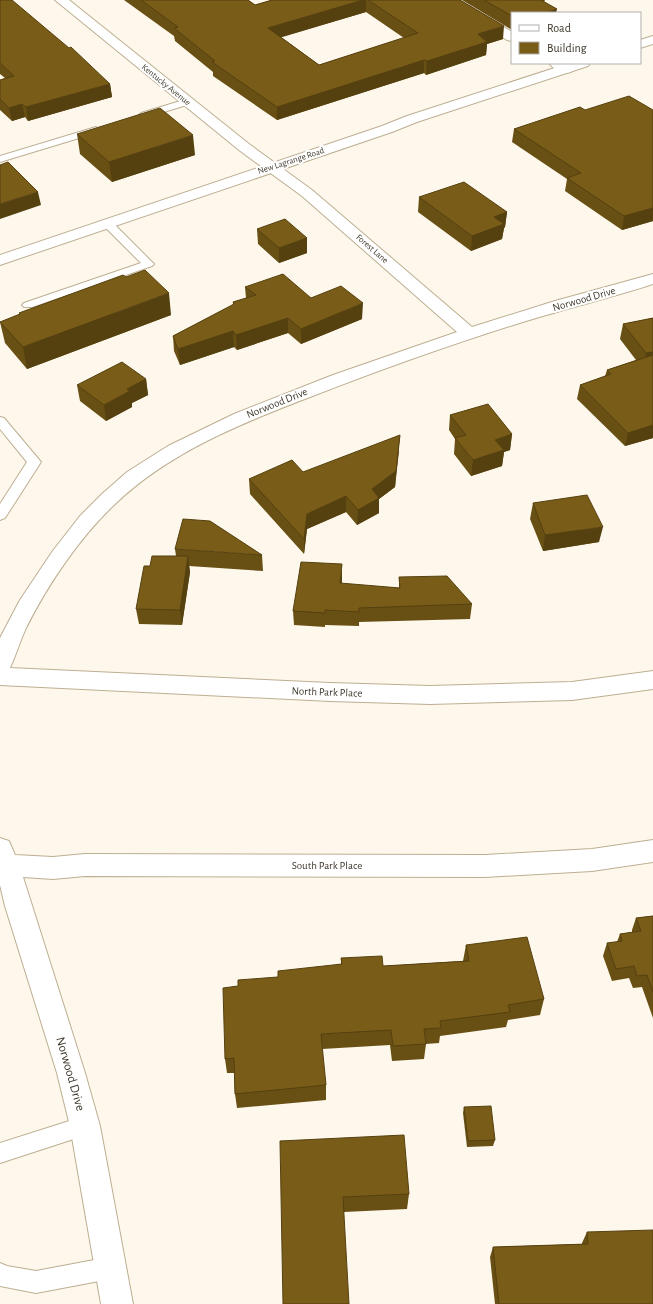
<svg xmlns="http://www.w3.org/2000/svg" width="653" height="1304" viewBox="0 0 653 1304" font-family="'Alegreya Sans',sans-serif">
	<rect width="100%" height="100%" fill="#fef8ec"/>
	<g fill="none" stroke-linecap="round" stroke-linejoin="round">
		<defs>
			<g id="service">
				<polygon points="187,99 192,102 190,104 144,118 139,115 141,113"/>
				<polygon points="96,127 101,130 99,132 0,162 0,156"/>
				<polygon points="108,221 112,222 154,264 152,266 32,307 24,307 22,305 24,303 141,263 104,226 103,224 104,222"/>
				<polygon points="0,417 4,418 41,462 5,518 0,520 0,504 27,462 0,429"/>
				<polygon points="85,1116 92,1119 95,1126 92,1133 0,1163 0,1143"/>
				<polygon points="110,1257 118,1260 121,1268 118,1276 110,1279 36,1293 0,1286 0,1263 7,1266 36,1271"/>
			</g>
			<g id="minor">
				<path d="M55 0H69L249 144 312 190 472 327 555 301 653 274V284C614 297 575 306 536 318 460 341 385 368 310 397 242 423 169 452 115 504 80 537 48 584 26 628 20 641 16 655 10 668L330 683 430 686 572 682 653 671V689L572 700 430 704 330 701 0 685V638L20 600 52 552 80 516 102 494 127 472 168 446 234 414 333 375 457 332 302 196 239 150Z"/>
				<polygon points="0,838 9,841 15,855 53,857 85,854 485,855 592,849 653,840 653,862 592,871 485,877 85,876 53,879 23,877 85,1073 100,1126 133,1304 101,1304 70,1126 57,1073 5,906 0,885"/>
			</g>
			<g id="tertiary">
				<polygon points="444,0 459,0 512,32 512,41 507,40 446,3"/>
				<path d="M549 63H565L573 69 571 72C563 74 554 70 549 63Z"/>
			</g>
			<g id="secondary">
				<polygon points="653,36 653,44 640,48 640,40"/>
				<polygon points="570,63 590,63 588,66 417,122 392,132 0,265 0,255 382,126 407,116"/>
			</g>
		</defs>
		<use href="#service" stroke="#bdae91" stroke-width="2"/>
		<use href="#minor" stroke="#bdae91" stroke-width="2"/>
		<use href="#tertiary" stroke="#bdae91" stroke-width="2"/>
		<use href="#secondary" stroke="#bdae91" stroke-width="2"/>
		<use href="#service" fill="#fff" fill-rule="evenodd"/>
		<use href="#minor" fill="#fff" fill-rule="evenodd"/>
		<use href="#tertiary" fill="#fff" fill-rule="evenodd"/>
		<use href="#secondary" fill="#fff" fill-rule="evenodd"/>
	</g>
	<g fill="#684f14" fill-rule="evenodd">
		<polygon points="0,0 110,84 112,97 28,121 25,117 12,121 0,110 0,80 5,78 0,74"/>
		<path d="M124 0H248L255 5 272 0H460L503 39 487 44 486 55 426 75 424 73 277 120 213 76V72L175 41 174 36ZM366 12 404 38 319 65 281 37Z"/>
		<polygon points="462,0 545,0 544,2 512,13 512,30"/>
		<polygon points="585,110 653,110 653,221 622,230 565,191 567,179 512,142 514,129"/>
		<polygon points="77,134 195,155 112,182 80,154"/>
		<polygon points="419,197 507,212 505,227 504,228 502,239 471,251 418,212"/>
		<polygon points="257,229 307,238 307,253 279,263 258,244"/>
		<polygon points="245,287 311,298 362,319 301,344 288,333 237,350 234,347 180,365 174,351 173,336 233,305 233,302 246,298"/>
		<polygon points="19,313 171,315 27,369 5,343 0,322 19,315"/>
		<polygon points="653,318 653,438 625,446 577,399 580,385 605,376 607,370 636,360 620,339 623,324"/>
		<polygon points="146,379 148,395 132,403 132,407 106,421 80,401 77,385"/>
		<polygon points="450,415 512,434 510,450 504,452 502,466 471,476 454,454 455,439 449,430"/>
		<polygon points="399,451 395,487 379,499 379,513 357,525 346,512 307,529 304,554 250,494 249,479 303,472"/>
		<polygon points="533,503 599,542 543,551 530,519"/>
		<polygon points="175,549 262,555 263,571 189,566 190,572 182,625 139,624 136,609 176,556"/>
		<polygon points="399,577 472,604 470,619 359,622 359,626 325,625 325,627 294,625 293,611 342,579 342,584 399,588"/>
		<polygon points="653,916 653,1018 642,987 633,988 629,978 612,981 603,956 607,943 617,942 620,934 632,932 632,930 636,918"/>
		<polygon points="466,945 544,999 540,1015 508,1020 506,1027 440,1036 439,1043 426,1044 424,1059 392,1061 390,1045 322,1049 326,1085 326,1100 237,1108 235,1094 234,1073 227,1073 225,1059 238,986 341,964 341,958 383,966 463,961"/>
		<polygon points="464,1107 495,1140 493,1146 467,1147 463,1113"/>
		<polygon points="280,1141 409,1194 407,1209 344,1212"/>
		<polygon points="587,1232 653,1304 495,1304 490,1257 493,1247 582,1244 582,1243"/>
	</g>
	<g fill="#554010">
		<polygon points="363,0 366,0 366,12 269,41 268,28"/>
		<polygon points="557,9 556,13 545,13"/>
		<polygon points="504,26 503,39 487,44 486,55 426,75 427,61 478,34"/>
		<polygon points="424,60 424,73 277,120 277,107"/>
		<polygon points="110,84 112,97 28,121 26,107"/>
		<polygon points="22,104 25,117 12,121 9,108"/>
		<polygon points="193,135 195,155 112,182 109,162"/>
		<polygon points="38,192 41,205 0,219 0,204"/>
		<polygon points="653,208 653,221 622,230 624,216"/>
		<polygon points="507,212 505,227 504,228 502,239 471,251 472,236 494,217"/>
		<polygon points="307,238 307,253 279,263 279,248"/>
		<polygon points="169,293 171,315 27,369 23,347"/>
		<polygon points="363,303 362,319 301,344 301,329"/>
		<polygon points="288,318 288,333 237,350 236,335"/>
		<polygon points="233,331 234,347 180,365 178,349"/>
		<polygon points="653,352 653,367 643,369 646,353"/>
		<polygon points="146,379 148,395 132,403 132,407 106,421 104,405 127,389"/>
		<polygon points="653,425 653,438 625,446 628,433"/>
		<polygon points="512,434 510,450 504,452 502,466 471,476 473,460 495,440"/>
		<polygon points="400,435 395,487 379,499 379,513 357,525 358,510"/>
		<polygon points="346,496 346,512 307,529 304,554 304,539 307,514"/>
		<polygon points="603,527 599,542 543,551 545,535"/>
		<polygon points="188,556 190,572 182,625 180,610"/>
		<polygon points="342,564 342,579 340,598 340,583"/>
	</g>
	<g fill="#795c17" stroke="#554010">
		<polygon points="0,0 12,0 69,48 71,47 110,84 26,107 22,104 9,108 0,99 0,80 14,76 0,63"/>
		<polygon points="141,0 248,0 255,5 272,0 363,0 268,28 319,65 418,33 368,0 460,0 504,26 478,34 487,42 427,61 424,60 277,107 212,62 215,61 174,28 178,27"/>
		<polygon points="484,0 541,0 557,9 545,13 512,13 512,16"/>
		<polygon points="629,96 653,110 653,208 624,216 567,178 581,173 514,129 580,107 585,110"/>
		<polygon points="160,108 193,135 109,162 77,134"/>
		<polygon points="8,162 38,192 0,204 0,165"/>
		<polygon points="464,182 507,212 494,217 504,224 472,236 419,197"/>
		<polygon points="285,219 307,238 279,248 257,229"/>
		<polygon points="145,270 169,293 23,347 0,322 20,314 19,313 123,275 126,277"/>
		<polygon points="283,274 311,298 341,286 363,303 301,329 288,318 236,335 233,331 178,349 173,336 234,304 233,302 256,295 245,287"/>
		<polygon points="653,318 653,352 646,353 623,324"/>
		<polygon points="653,355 653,425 628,433 580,385 611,374 607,370"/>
		<polygon points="122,362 146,379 127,389 130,391 104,405 77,385"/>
		<polygon points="488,404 512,434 495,440 504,450 473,460 455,438 466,435 450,415"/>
		<polygon points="400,435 396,471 372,489 379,498 358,510 346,496 307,514 304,539 249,479 292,460 303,472"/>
		<polygon points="587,495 603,527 545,535 533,503"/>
		<polygon points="183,519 210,521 262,555 175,549"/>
		<polygon points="152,556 188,556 180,610 136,609 144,566 150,566"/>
		<polygon points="301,562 342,564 340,583 400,588 399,577 447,576 472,604 359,608 359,612 325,610 325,613 293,611"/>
		<polygon points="653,916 653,992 647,975 637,976 634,966 616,969 607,943 622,941 620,934 641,931 636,918"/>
		<polygon points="527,937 544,999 508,1005 510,1012 440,1021 441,1028 424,1029 426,1044 393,1046 391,1030 321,1034 326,1085 235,1094 234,1058 225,1059 223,988 238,986 238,980 278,977 278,971 342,964 341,958 382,956 383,966 469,961 466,945"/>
		<polygon points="491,1106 495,1140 468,1141 464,1107"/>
		<polygon points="404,1135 409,1194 343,1197 349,1304 283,1304 280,1141"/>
		<polygon points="653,1230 653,1304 499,1304 493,1247 588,1244 587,1232"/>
	</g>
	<g text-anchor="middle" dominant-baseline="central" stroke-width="4" stroke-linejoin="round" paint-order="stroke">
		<g font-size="9" fill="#3e382c" stroke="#fff">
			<text transform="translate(166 85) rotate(39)">Kentucky Avenue</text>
			<text transform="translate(291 161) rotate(-18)">New Lagrange Road</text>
			<text transform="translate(372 249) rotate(41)">Forest Lane</text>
		</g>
		<g font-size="11" fill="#3e382c" stroke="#fff">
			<text transform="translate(584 299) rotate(-16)">Norwood Drive</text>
			<text transform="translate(277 403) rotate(-22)">Norwood Drive</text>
			<text transform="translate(327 692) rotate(2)">North Park Place</text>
			<text x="327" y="865">South Park Place</text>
		</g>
		<g font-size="13" fill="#3e382c" stroke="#fff">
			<text transform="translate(70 1074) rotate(74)">Norwood Drive</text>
		</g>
	</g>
	<rect x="511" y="12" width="130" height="52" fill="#ffffff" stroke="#b2afab"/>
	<rect x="519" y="25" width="20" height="6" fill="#ffffff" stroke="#b2afab"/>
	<text x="547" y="32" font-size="12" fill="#3e382c">Road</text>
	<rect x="519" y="42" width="20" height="12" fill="#795c17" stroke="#b2afab"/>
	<text x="547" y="52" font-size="12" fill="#3e382c">Building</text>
</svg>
